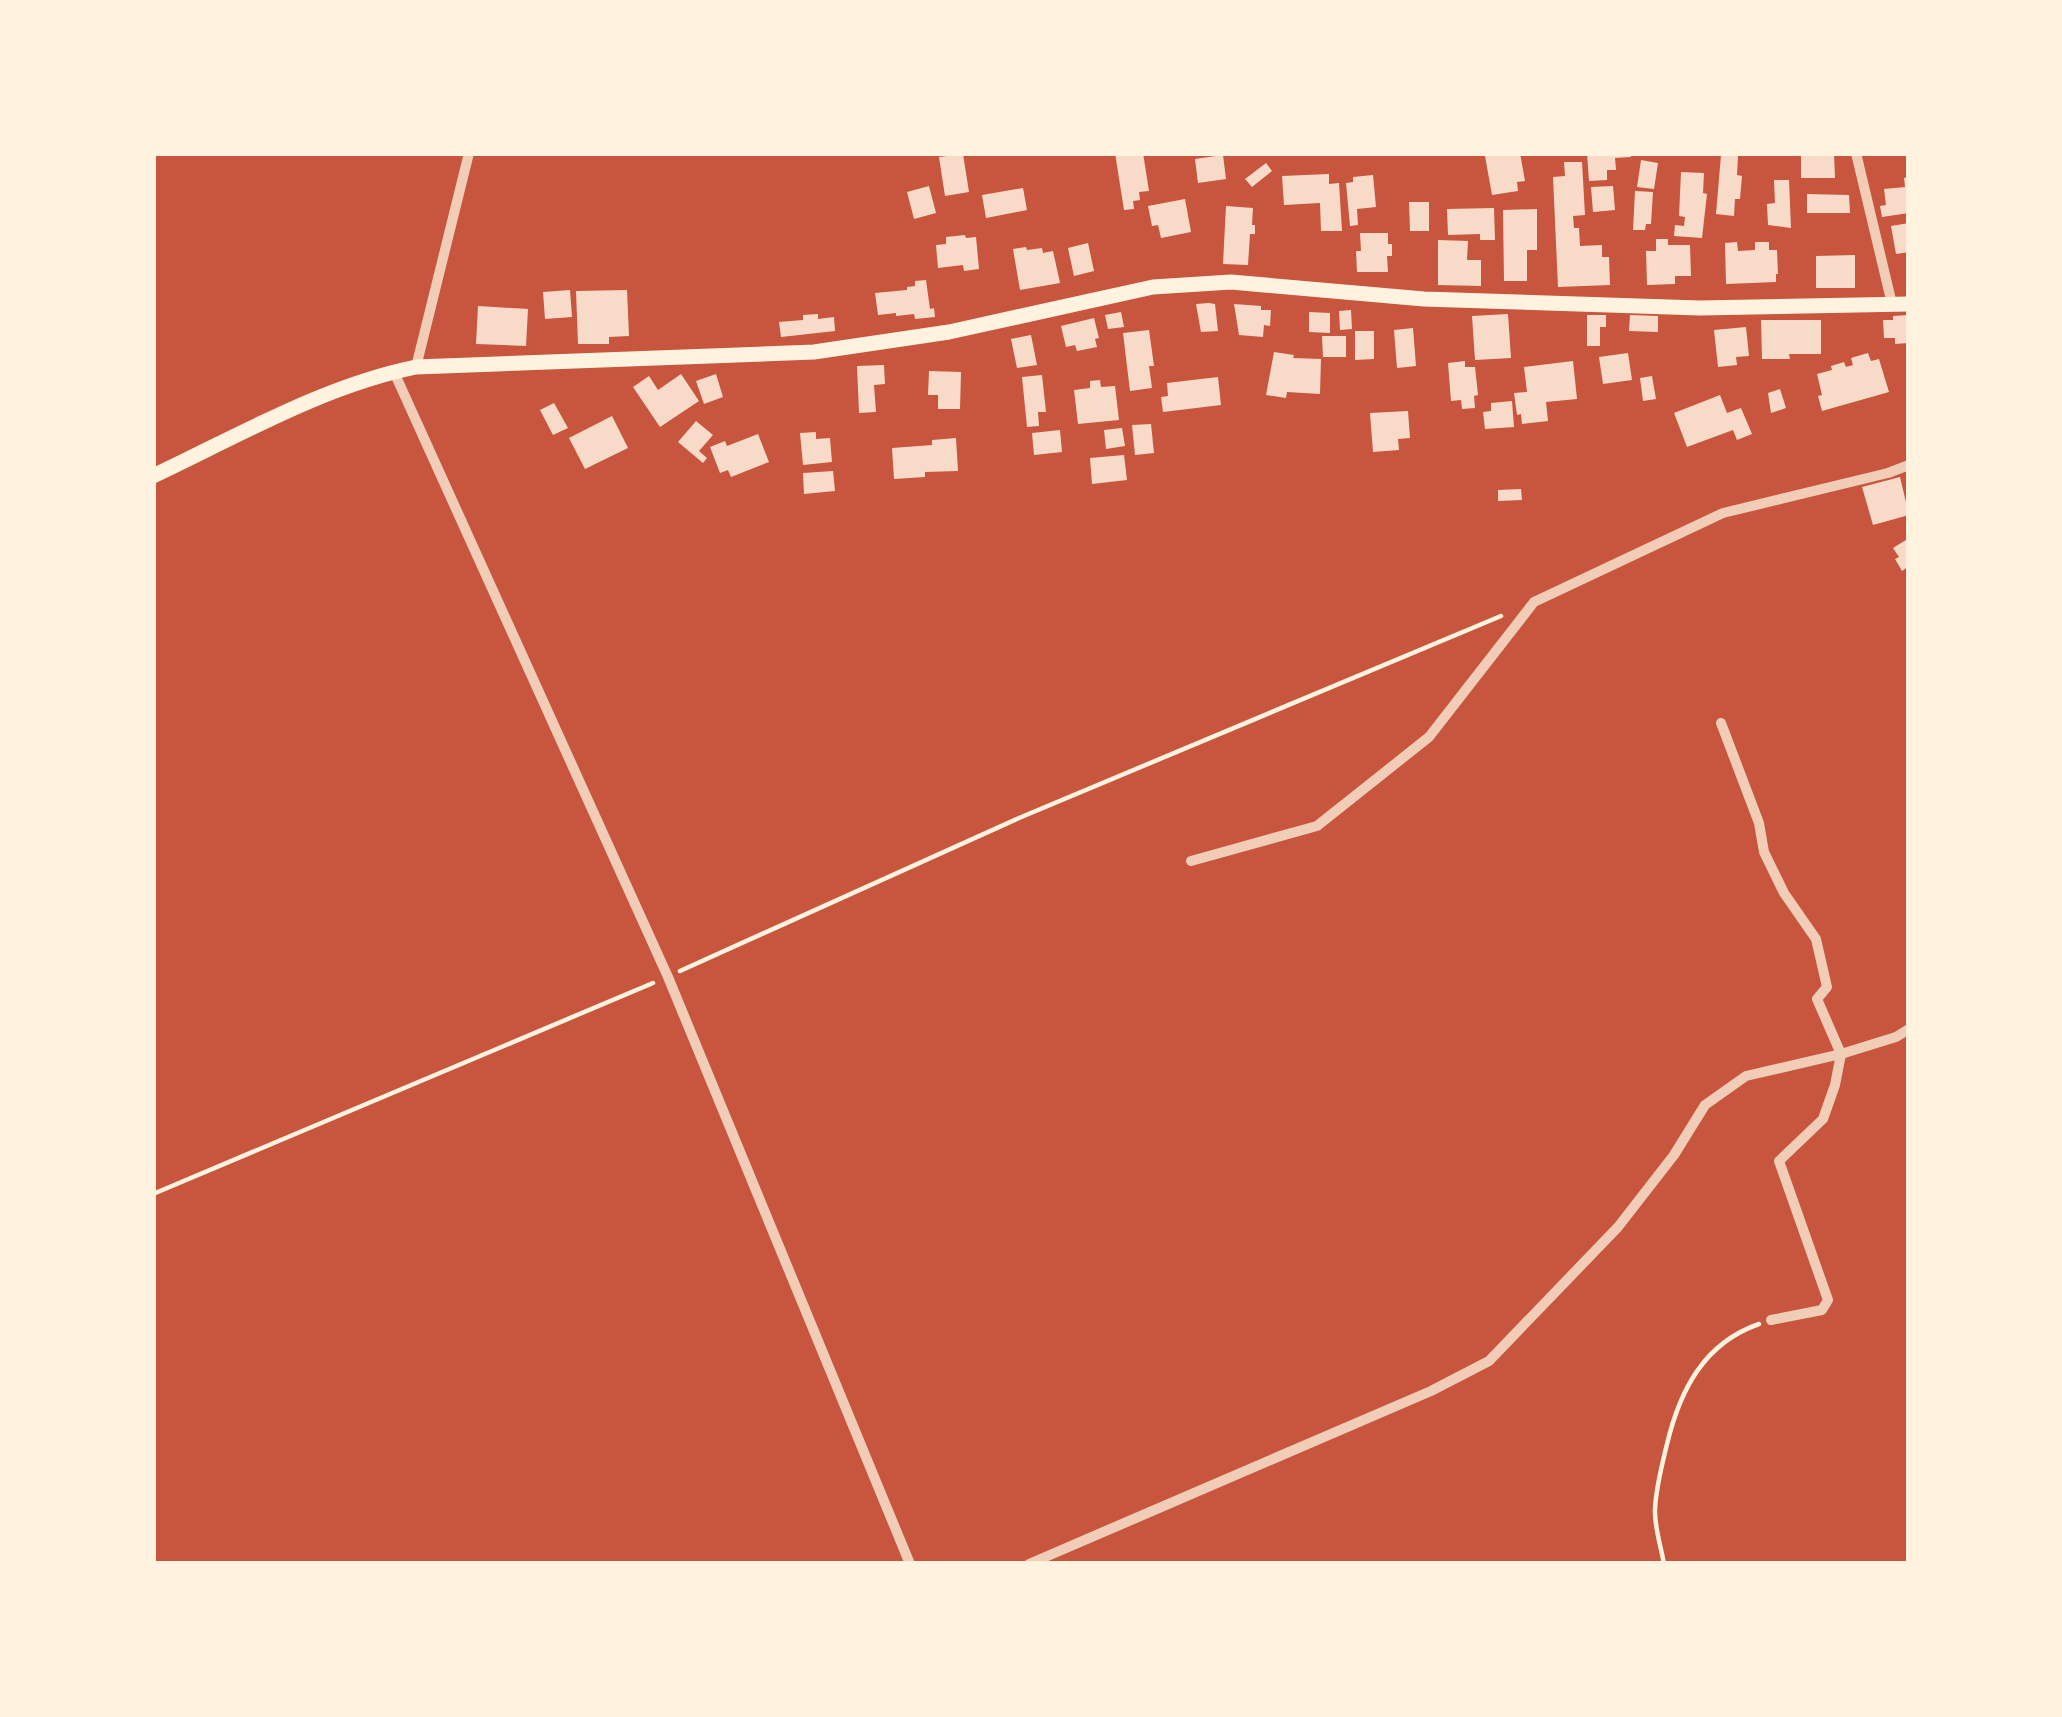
<svg xmlns="http://www.w3.org/2000/svg" width="2062" height="1717" viewBox="0 0 2062 1717" font-family="Figtree,sans-serif">
	<rect width="100%" height="100%" fill="#c8553d"/>
	<g fill="#f7dbc8">
		<polygon points="1115,153 1143,153 1149,191 1139,192 1140,200 1133,201 1134,209 1124,210"/>
		<polygon points="1502,153 1520,153 1525,181 1517,182 1518,191 1492,195 1485,156"/>
		<polygon points="1587,153 1631,153 1631,157 1615,158 1616,170 1607,170 1607,180 1589,181"/>
		<polygon points="1801,153 1834,153 1835,178 1801,178"/>
		<polygon points="963,154 969,192 945,196 939,157"/>
		<polygon points="1223,155 1226,179 1198,183 1195,159"/>
		<polygon points="1721,155 1738,156 1737,175 1742,176 1740,199 1735,199 1734,216 1716,214"/>
		<polygon points="1641,160 1658,163 1654,189 1637,187"/>
		<polygon points="1564,162 1582,162 1585,215 1573,216 1574,228 1579,228 1580,246 1602,245 1602,257 1609,257 1610,285 1558,287 1553,177 1565,176"/>
		<polygon points="1266,163 1272,171 1252,187 1245,179"/>
		<polygon points="1681,172 1704,173 1703,193 1707,194 1702,238 1674,236 1675,225 1684,226 1685,217 1679,216"/>
		<polygon points="1329,174 1329,184 1339,183 1342,231 1321,231 1320,203 1284,205 1282,176"/>
		<polygon points="1373,175 1376,207 1357,209 1358,225 1350,226 1346,183 1353,182 1353,177"/>
		<polygon points="1909,177 1909,213 1882,217 1880,206 1886,205 1884,189 1905,187 1904,178"/>
		<polygon points="1774,180 1789,180 1791,228 1768,225 1767,204 1775,203"/>
		<polygon points="929,186 936,213 914,219 907,192"/>
		<polygon points="1613,186 1615,210 1593,212 1591,187"/>
		<polygon points="1023,188 1027,210 986,218 982,195"/>
		<polygon points="1635,191 1653,192 1651,224 1646,224 1645,230 1633,230"/>
		<polygon points="1807,194 1849,195 1850,213 1807,213"/>
		<polygon points="1185,199 1191,232 1161,238 1158,225 1152,226 1148,206"/>
		<polygon points="1409,202 1429,202 1429,231 1410,231"/>
		<polygon points="1226,206 1253,208 1252,225 1255,225 1255,234 1250,234 1248,265 1223,264"/>
		<polygon points="1494,208 1495,240 1480,240 1480,234 1448,235 1447,209"/>
		<polygon points="1537,209 1537,250 1527,250 1527,281 1504,281 1503,210"/>
		<polygon points="1909,223 1909,252 1896,254 1891,226"/>
		<polygon points="1360,233 1388,233 1388,244 1392,244 1392,256 1387,256 1388,272 1357,272 1356,251 1361,251"/>
		<polygon points="965,235 966,238 976,237 979,269 964,271 963,265 938,268 936,245 946,244 946,237"/>
		<polygon points="1656,239 1668,239 1668,245 1690,245 1691,276 1675,276 1675,284 1647,285 1646,251 1656,251"/>
		<polygon points="1438,240 1468,241 1467,260 1481,260 1481,286 1438,285"/>
		<polygon points="1737,242 1738,251 1755,250 1755,242 1769,242 1769,250 1777,250 1778,274 1776,274 1776,282 1726,284 1725,243"/>
		<polygon points="1088,243 1094,271 1074,276 1068,248"/>
		<polygon points="1026,247 1027,250 1042,248 1043,253 1053,251 1060,283 1020,290 1013,249"/>
		<polygon points="1855,255 1855,288 1816,288 1816,256"/>
		<polygon points="926,280 930,309 934,308 935,317 915,319 914,314 896,316 896,313 878,315 875,293 907,290 907,287 915,286 915,281"/>
		<polygon points="570,290 572,317 545,319 543,292"/>
		<polygon points="627,290 629,336 609,337 609,344 578,344 576,291"/>
		<polygon points="1209,303 1215,304 1218,331 1201,332 1196,304"/>
		<polygon points="1234,304 1261,306 1261,310 1271,310 1270,326 1264,325 1263,337 1239,335"/>
		<polygon points="478,306 528,309 526,346 476,344"/>
		<polygon points="1351,310 1352,329 1340,330 1339,311"/>
		<polygon points="1121,312 1124,327 1108,329 1105,315"/>
		<polygon points="1309,312 1330,313 1330,333 1309,332"/>
		<polygon points="818,314 818,319 834,317 835,331 781,337 779,322 803,320 803,315"/>
		<polygon points="1508,314 1511,358 1475,360 1472,316"/>
		<polygon points="1587,315 1606,315 1606,327 1600,327 1600,346 1587,346"/>
		<polygon points="1630,315 1658,316 1658,332 1629,331"/>
		<polygon points="1909,315 1909,343 1895,344 1895,338 1884,338 1883,320 1893,320 1893,316"/>
		<polygon points="1094,318 1099,338 1095,339 1097,347 1077,351 1075,345 1066,347 1061,326"/>
		<polygon points="1761,320 1821,320 1821,354 1789,354 1790,359 1762,359"/>
		<polygon points="1746,327 1749,356 1736,357 1737,365 1718,367 1714,330"/>
		<polygon points="1413,328 1416,366 1397,368 1394,330"/>
		<polygon points="1149,330 1154,366 1149,366 1152,388 1130,391 1123,333"/>
		<polygon points="1355,331 1374,331 1374,359 1355,360"/>
		<polygon points="1031,335 1037,365 1017,368 1011,339"/>
		<polygon points="1322,336 1346,336 1346,357 1323,357"/>
		<polygon points="1274,352 1294,355 1293,358 1321,359 1320,394 1287,392 1286,398 1266,395"/>
		<polygon points="1628,353 1632,380 1603,384 1599,357"/>
		<polygon points="1868,353 1871,361 1879,359 1889,392 1822,411 1818,396 1822,395 1817,374 1832,370 1831,366 1844,362 1846,367 1853,365 1851,358"/>
		<polygon points="1465,361 1465,367 1475,367 1478,395 1474,396 1475,408 1462,409 1461,400 1451,401 1448,363"/>
		<polygon points="1573,361 1577,399 1546,402 1548,421 1522,424 1521,414 1517,415 1514,393 1527,392 1524,367"/>
		<polygon points="884,365 885,384 874,385 876,412 859,413 857,366"/>
		<polygon points="929,371 961,372 960,409 938,409 938,395 928,395"/>
		<polygon points="681,374 699,401 660,427 633,387 649,376 658,390"/>
		<polygon points="716,374 723,397 704,404 696,381"/>
		<polygon points="1042,375 1046,412 1038,412 1039,426 1027,427 1022,377"/>
		<polygon points="1652,376 1656,399 1643,401 1640,378"/>
		<polygon points="1218,377 1221,405 1163,412 1161,397 1168,396 1167,383"/>
		<polygon points="1100,380 1101,387 1115,386 1119,420 1078,424 1074,390 1090,388 1090,381"/>
		<polygon points="1780,389 1786,408 1771,413 1768,393"/>
		<polygon points="1720,395 1727,413 1741,408 1752,434 1737,440 1733,430 1687,447 1674,413"/>
		<polygon points="1512,401 1514,427 1485,429 1483,412 1491,411 1491,403"/>
		<polygon points="554,403 568,428 553,435 540,410"/>
		<polygon points="1408,411 1410,438 1398,439 1399,450 1373,452 1370,413"/>
		<polygon points="612,416 628,448 585,469 569,438"/>
		<polygon points="696,421 713,435 699,451 707,458 703,463 678,442"/>
		<polygon points="1151,424 1154,453 1135,455 1132,425"/>
		<polygon points="1122,428 1125,446 1106,449 1104,430"/>
		<polygon points="1060,430 1062,452 1034,455 1032,433"/>
		<polygon points="816,432 816,439 830,438 832,462 803,465 800,433"/>
		<polygon points="758,434 769,462 731,477 728,470 720,473 710,447 725,441 727,446"/>
		<polygon points="956,438 958,471 925,472 925,477 894,479 892,448 932,445 932,440"/>
		<polygon points="1124,455 1127,480 1092,484 1090,458"/>
		<polygon points="833,471 835,491 804,494 803,473"/>
		<polygon points="1900,477 1909,515 1873,525 1862,487"/>
		<polygon points="1521,489 1522,500 1498,501 1498,490"/>
		<polygon points="1909,538 1909,566 1902,571 1895,559 1899,557 1893,548"/>
	</g>
	<g fill="none" stroke-linecap="round" stroke-linejoin="round">
		<g stroke="#fff3e0" stroke-width="4.5">
			<polyline points="680,971 1019,818 1501,616"/>
			<polyline points="153,1194 653,983"/>
			<path d="M1664 1564C1661 1546 1654 1526 1655 1509 1656 1487 1662 1465 1667 1444 1680 1390 1704 1343 1759 1324"/>
		</g>
		<g stroke="#f1ccb7" stroke-width="10">
			<polyline points="1856,153 1892,304"/>
			<polyline points="416,367 469,153"/>
			<polyline points="394,372 668,977 910,1564"/>
			<polyline points="1721,723 1759,823 1764,852 1784,893 1816,939 1827,987 1817,999 1841,1054 1835,1085 1823,1119 1779,1161 1828,1300 1822,1310 1771,1320"/>
			<polyline points="1191,861 1317,826 1429,737 1534,602 1723,513 1888,473 1909,465"/>
			<polyline points="1029,1564 1431,1391 1489,1361 1618,1227 1674,1155 1705,1105 1746,1076 1841,1054 1896,1037 1909,1029"/>
		</g>
		<path stroke="#fff3e0" stroke-width="15" d="M153 476C238 436 323 386 416 367L814 352 949 332 1153 287 1231 282 1424 299 1700 308 1909 304"/>
	</g>
	<rect width="2062" height="1717" fill="none" stroke="#fff3e0" stroke-width="312"/>
</svg>
